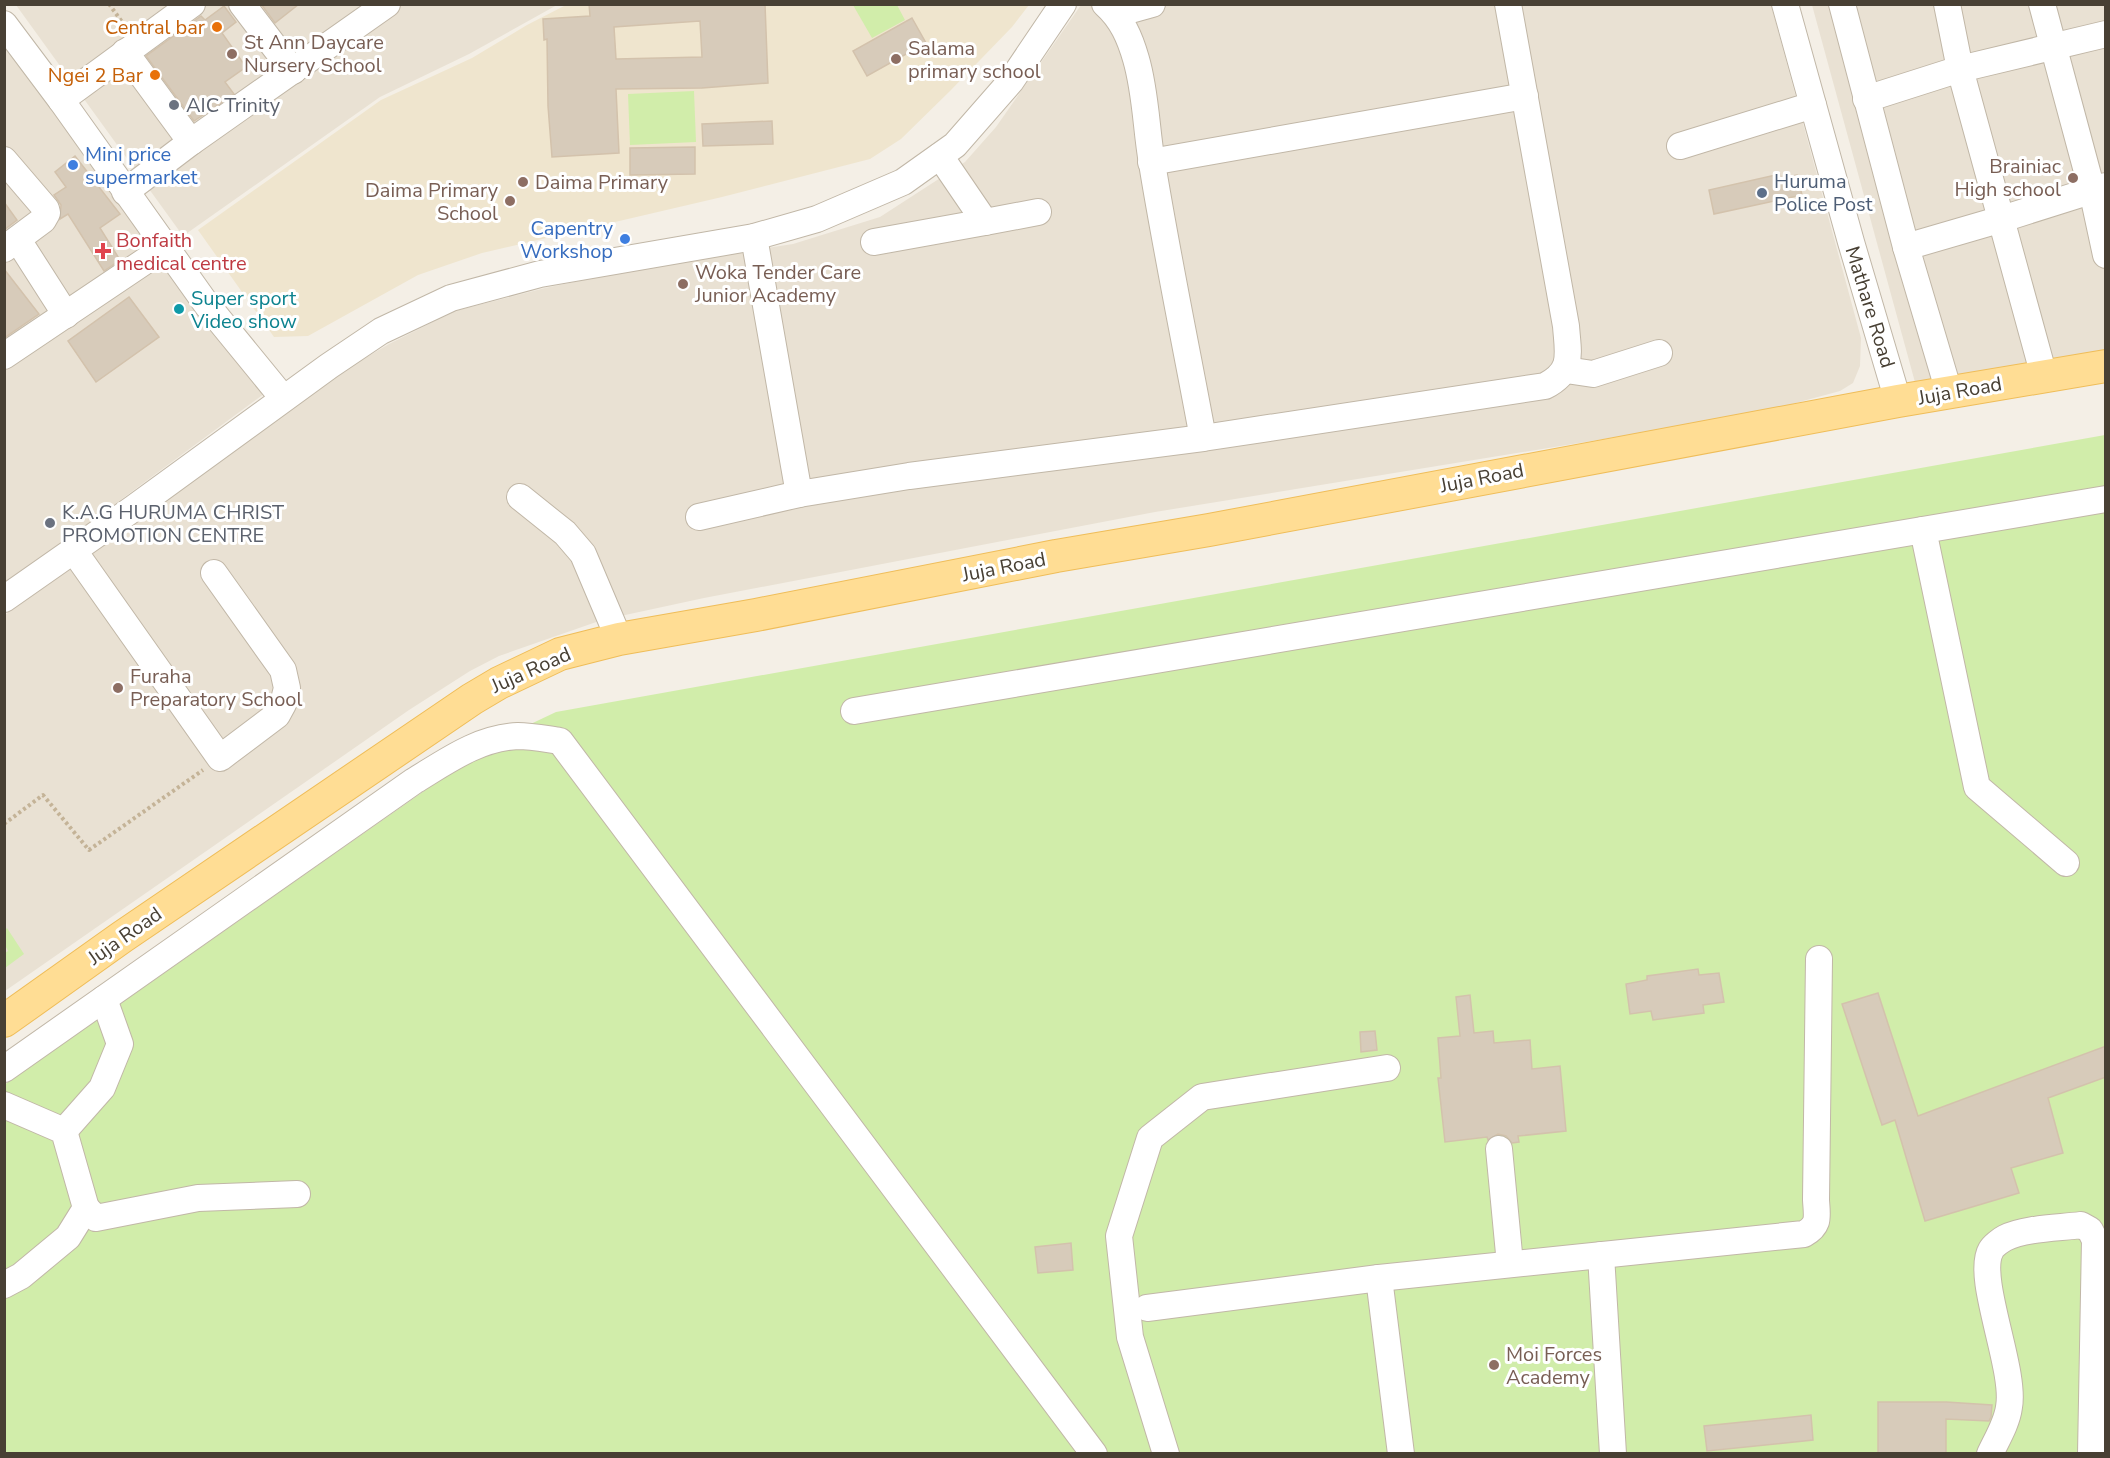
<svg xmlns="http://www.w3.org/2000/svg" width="2110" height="1458" viewBox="0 0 2110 1458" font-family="'Nunito Sans',sans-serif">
	<rect width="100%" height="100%" fill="#f4efe6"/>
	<g fill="#e9e1d3">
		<polygon points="16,5 557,5 469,54 380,97 183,236"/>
		<polygon points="1081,5 1771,5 1861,338 1860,366 1853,383 1840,391 1751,415 1155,512 704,598 602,620 499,656 470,671 409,710 5,991 5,615 72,568 338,374 389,344 455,311 545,288 657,265 793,244 880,217 965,162 996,127"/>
		<polygon points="1812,5 2105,5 2105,350 1916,386"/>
		<polygon points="4,28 268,391 4,586"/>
	</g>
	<polygon fill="#efe5ce" points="566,5 1029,5 1012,27 950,91 901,139 870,159 722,197 482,253 418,275 308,336 274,337 198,230 381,100 472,58 527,25"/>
	<g fill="#d1edaa">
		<polygon points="853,5 897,5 905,20 872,38"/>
		<polygon points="694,91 696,142 630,145 628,94"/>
		<polygon points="2105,435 2105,1453 5,1453 4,1085 497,740 556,712"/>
		<polygon points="7,928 24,954 5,968 5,953 8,951 5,945 5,930"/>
	</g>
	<g fill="#d7cbba" stroke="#d3c2ac" stroke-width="1.5" fill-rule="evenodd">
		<polygon points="261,4 299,4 275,23"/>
		<path d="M589 4H765L768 83 702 88 616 89 619 153 552 157 548 106 547 39 544 40 543 19 590 16ZM700 21 702 57 616 59 614 27Z"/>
		<polygon points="224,6 236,22 222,33 246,67 225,82 234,94 194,121 146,56 201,16 205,20"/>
		<polygon points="912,18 926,43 867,76 853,51"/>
		<polygon points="772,121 773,144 703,146 702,124"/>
		<polygon points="695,147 695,174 630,175 630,148"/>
		<polygon points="75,156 120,214 100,228 120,260 104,271 68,214 60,219 61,205 54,195 66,187 55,172"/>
		<polygon points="1780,174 1781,178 1797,175 1802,195 1714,214 1709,190"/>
		<polygon points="4,202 17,220 4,230"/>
		<polygon points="4,269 39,314 4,338"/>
		<polygon points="129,297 159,337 96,382 68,341"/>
		<polygon points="1698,969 1699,975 1719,973 1724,1002 1703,1005 1704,1013 1653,1020 1651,1011 1630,1014 1626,984 1647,980 1647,976"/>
		<polygon points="1878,993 1918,1116 2106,1046 2106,1077 2048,1098 2063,1153 2011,1168 2019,1193 1925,1221 1895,1120 1882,1125 1842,1004"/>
		<polygon points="1470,995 1474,1033 1493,1031 1494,1043 1530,1040 1532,1069 1560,1066 1566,1131 1518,1136 1519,1142 1512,1143 1506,1136 1498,1134 1488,1140 1487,1137 1445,1142 1438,1078 1441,1078 1438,1038 1460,1036 1456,997"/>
		<polygon points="1375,1031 1377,1050 1361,1052 1360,1032"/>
		<polygon points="1071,1243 1073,1270 1038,1273 1035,1247"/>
		<polygon points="1878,1402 1946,1402 1992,1405 1991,1417 1989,1421 1946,1419 1946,1454 1878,1454"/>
		<polygon points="1811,1415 1813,1440 1707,1451 1704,1426"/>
	</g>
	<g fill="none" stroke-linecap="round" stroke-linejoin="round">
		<defs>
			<g id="minor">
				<polyline points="242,4 293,71"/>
				<path d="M1105 4C1122 19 1130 38 1136 59 1146 93 1146 129 1152 163 1167 255 1186 346 1203 438"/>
				<polyline points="1785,4 1851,242 1898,401"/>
				<polyline points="1842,4 1906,247 1949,392"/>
				<polyline points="1947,4 1960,69 2044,376"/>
				<polyline points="2042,4 2092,190 2106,255"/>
				<polyline points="1116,14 1152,4"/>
				<polyline points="4,24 61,100 207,305 283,398"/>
				<polyline points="125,52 191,142"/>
				<polyline points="1866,99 1960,69 2106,34"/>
				<polyline points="61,100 192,4"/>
				<polyline points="1680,146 1813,105"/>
				<polyline points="4,160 46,209 47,213 43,220 4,249"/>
				<polyline points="1151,162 1525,96"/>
				<polyline points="125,192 191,142 387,4"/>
				<polyline points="985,222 1038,212"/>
				<path d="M754 237 799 494 909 476 1203 438 1545 386C1574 371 1568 354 1566 326L1508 4"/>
				<polyline points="18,240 66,315"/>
				<polyline points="874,242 985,222 940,156"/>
				<polyline points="1906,247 2002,219 2106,186"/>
				<polyline points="4,356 166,247"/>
				<polyline points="1566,370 1593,374 1659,353"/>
				<polyline points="520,497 565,533 583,554 619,639"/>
				<polyline points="699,517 799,494"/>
				<polyline points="1923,530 1977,787 2066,863"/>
				<polyline points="74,551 220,758 277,715 283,704 287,688 283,670 214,573"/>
				<polyline points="4,599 134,508 329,366 381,331 451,298 540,274 754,237 817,219 903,182 955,145 1011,81 1063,4"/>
				<polyline points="854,711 2106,499"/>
				<path d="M4 1069 414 781C447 761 478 738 518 736 531 736 546 739 560 741L1094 1454"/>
				<polyline points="4,1105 64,1131 86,1208 68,1237 21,1276 4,1285"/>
				<polyline points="64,1131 102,1088 120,1044 104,999"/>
				<polyline points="1499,1149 1510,1264"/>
				<polyline points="86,1208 96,1218 198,1198 297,1194"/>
				<polyline points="1601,1255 1613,1454"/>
				<polyline points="1379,1278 1401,1454"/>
				<path d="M1147 1308 1379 1278 1804 1234C1820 1225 1817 1217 1816 1200L1819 959"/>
				<polyline points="1166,1454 1130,1337 1119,1236 1150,1138 1202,1097 1387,1068"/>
				<path d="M1990 1454C1997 1439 2007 1423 2009 1407 2016 1369 1975 1277 1991 1250 1993 1246 2001 1240 2005 1238 2025 1228 2059 1228 2081 1225L2090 1230 2095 1240 2091 1454"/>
			</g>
			<polyline id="major" points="4,1021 122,937 472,699 499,683 560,654 619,639 756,615 1056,556 1209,530 1898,401 2106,366"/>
		</defs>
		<use href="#minor" stroke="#c1b7a7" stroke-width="28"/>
		<use href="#major" stroke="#efbd59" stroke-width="34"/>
		<g stroke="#c4b397" stroke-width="4" stroke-dasharray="3 3" stroke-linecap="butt">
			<polyline points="109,4 125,26"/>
			<polyline points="4,824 43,795 89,850 203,770"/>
		</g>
		<use href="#minor" stroke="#fff" stroke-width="26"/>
		<use href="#major" stroke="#ffdd94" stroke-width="32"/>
	</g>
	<g fill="#e8710a" stroke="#fff" stroke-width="2">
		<circle cx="217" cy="27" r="6"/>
		<circle cx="155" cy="75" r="6"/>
	</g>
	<g fill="#8d6e63" stroke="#fff" stroke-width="2">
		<circle cx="232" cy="54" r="6"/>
		<circle cx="896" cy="59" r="6"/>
		<circle cx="2073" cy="178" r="6"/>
		<circle cx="523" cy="182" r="6"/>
		<circle cx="510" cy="201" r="6"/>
		<circle cx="683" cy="284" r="6"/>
		<circle cx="118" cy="688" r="6"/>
		<circle cx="1494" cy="1365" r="6"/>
	</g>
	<g fill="#6b7280" stroke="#fff" stroke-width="2">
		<circle cx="174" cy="105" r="6"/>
		<circle cx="50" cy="523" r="6"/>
	</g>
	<g fill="#3f7fe0" stroke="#fff" stroke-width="2">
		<circle cx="73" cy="165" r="6"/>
		<circle cx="625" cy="239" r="6"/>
	</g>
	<circle fill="#5c6f8a" stroke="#fff" stroke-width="2" cx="1762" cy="193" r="6"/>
	<path fill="#e0444e" stroke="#fff" stroke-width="2" d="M100 242h6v6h6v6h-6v6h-6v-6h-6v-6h6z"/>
	<circle fill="#0f9aa8" stroke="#fff" stroke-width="2" cx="179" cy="309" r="6"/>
	<g text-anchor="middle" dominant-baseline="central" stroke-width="6" stroke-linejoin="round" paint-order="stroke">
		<g font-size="20" fill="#c56008" stroke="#fff" text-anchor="end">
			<text x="205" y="27">Central bar</text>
			<text x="143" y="75">Ngei 2 Bar</text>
		</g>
		<g font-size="20" fill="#785e54" stroke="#fff" text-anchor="start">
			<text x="244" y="42">St Ann Daycare<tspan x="244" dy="23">Nursery School</tspan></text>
			<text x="908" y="48">Salama<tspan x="908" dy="23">primary school</tspan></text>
			<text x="2061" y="166" text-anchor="end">Brainiac<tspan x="2061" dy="23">High school</tspan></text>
			<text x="535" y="182">Daima Primary</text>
			<text x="498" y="190" text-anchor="end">Daima Primary<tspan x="498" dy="23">School</tspan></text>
			<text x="695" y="272">Woka Tender Care<tspan x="695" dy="23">Junior Academy</tspan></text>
			<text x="130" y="676">Furaha<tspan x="130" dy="23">Preparatory School</tspan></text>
			<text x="1506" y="1354">Moi Forces<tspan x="1506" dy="23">Academy</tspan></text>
		</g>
		<g font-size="20" fill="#5b616d" stroke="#fff" text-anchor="start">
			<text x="186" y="105">AIC Trinity</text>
			<text x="62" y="512">K.A.G HURUMA CHRIST<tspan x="62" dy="23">PROMOTION CENTRE</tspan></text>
		</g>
		<g font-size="20" fill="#366cbe" stroke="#fff" text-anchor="start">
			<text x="85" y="154">Mini price<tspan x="85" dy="23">supermarket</tspan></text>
			<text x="613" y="228" text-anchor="end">Capentry<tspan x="613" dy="23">Workshop</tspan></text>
		</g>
		<g font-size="20" fill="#4e5e75" stroke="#fff" text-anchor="start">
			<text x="1774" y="181">Huruma<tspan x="1774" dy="23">Police Post</tspan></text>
		</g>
		<g font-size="20" fill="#be3a42" stroke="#fff" text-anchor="start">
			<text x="116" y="240">Bonfaith<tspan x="116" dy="23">medical centre</tspan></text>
		</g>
		<g font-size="20" fill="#0d838f" stroke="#fff" text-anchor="start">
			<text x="191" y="298">Super sport<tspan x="191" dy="23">Video show</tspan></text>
		</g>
		<g font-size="20" fill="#484034" stroke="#fff">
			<text transform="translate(1870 307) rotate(73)">Mathare Road</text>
			<text transform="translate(1960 391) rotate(-10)">Juja Road</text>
			<text transform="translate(1482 478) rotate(-11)">Juja Road</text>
			<text transform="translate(1004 567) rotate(-11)">Juja Road</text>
			<text transform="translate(531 670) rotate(-24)">Juja Road</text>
			<text transform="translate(125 936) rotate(-35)">Juja Road</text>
		</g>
	</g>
	<rect width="2110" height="1458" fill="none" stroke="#484034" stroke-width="12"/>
</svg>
